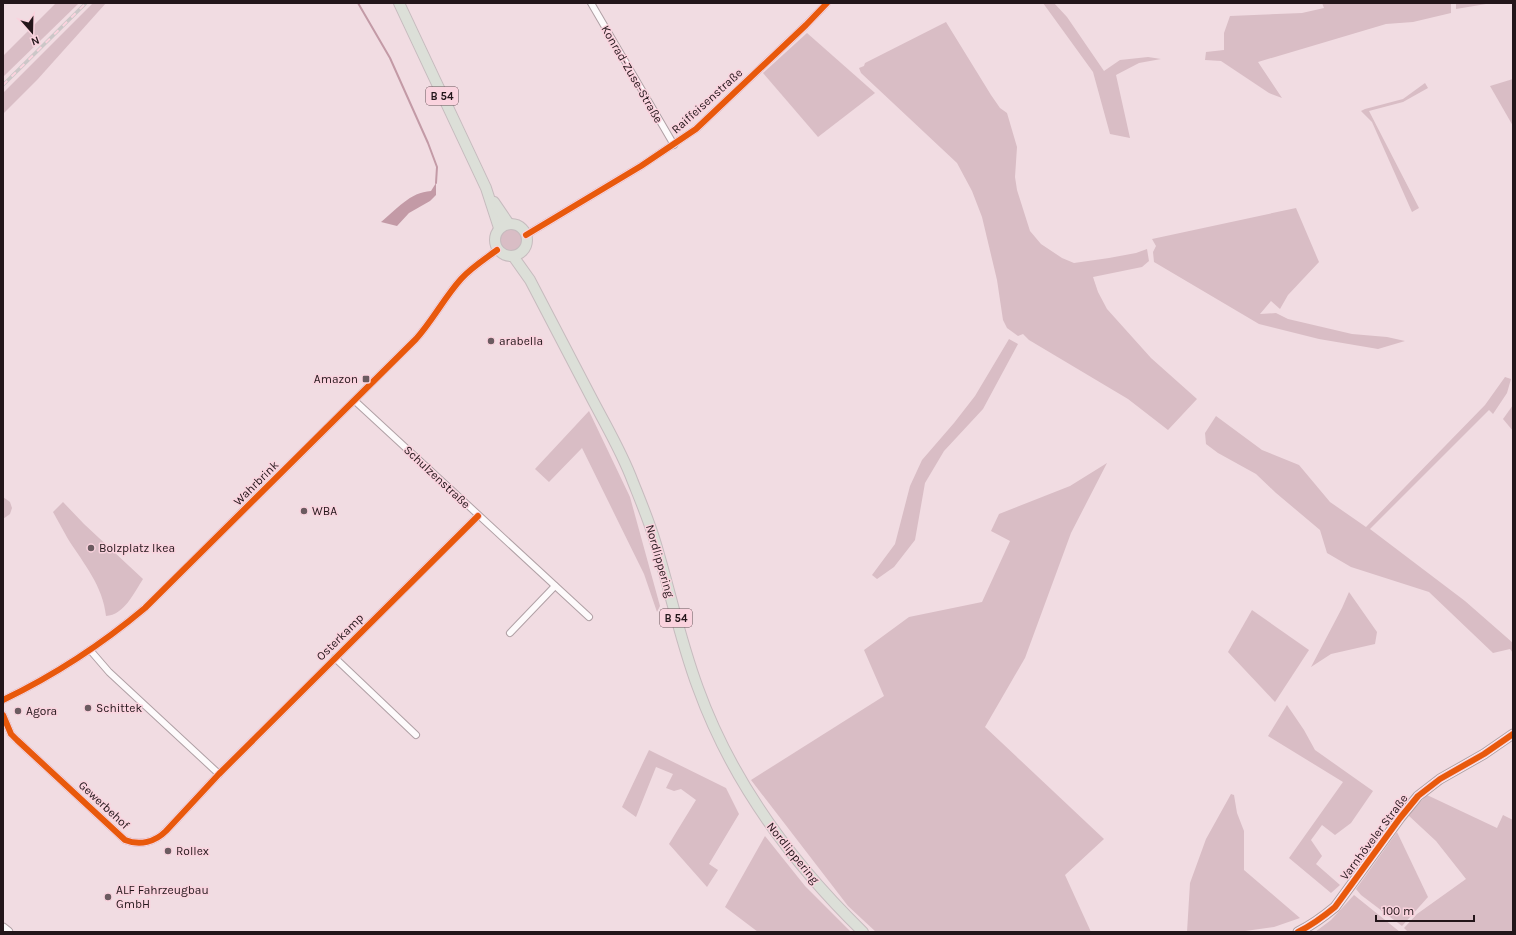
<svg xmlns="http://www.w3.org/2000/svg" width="1516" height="935" viewBox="0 0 1516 935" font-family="Karla,sans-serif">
	<rect width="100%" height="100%" fill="#f1dce2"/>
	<g fill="#d9bdc5">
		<polygon points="56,3 79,3 3,77 3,56"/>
		<polygon points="93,3 106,3 37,80 3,114 3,93"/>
		<polygon points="1043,3 1054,3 1067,17 1104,71 1120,60 1148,57 1161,59 1139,63 1116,75 1130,138 1110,134 1093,72"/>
		<polygon points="1322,3 1451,3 1451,13 1413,22 1386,24 1258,62 1282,98 1269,93 1221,61 1205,60 1206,52 1224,50 1224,33 1230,16 1302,13 1324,8"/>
		<polygon points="1456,3 1492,3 1456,9"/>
		<polygon points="946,22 991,95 1000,108 1007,113 1017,147 1015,177 1017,190 1030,231 1041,244 1062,258 1074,263 1109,258 1136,253 1147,249 1149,261 1142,267 1093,277 1098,292 1107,309 1151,358 1197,399 1168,430 1128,399 1029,340 1023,334 1018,336 1007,328 1003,320 997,280 982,217 972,191 957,163 861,73 859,68 864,66 865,63"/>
		<polygon points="807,33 875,93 818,137 763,73"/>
		<polygon points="1513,79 1513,126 1490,86"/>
		<polygon points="1425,83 1428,88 1403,102 1369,111 1419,208 1412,212 1372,122 1361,111 1365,109 1403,99"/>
		<polygon points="1296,208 1319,262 1288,295 1280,309 1271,301 1260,314 1276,313 1288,319 1352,334 1387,337 1405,341 1378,349 1319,339 1259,324 1154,262 1153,252 1156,246 1152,239"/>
		<circle cx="510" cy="240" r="13"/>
		<polygon points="1009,339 1018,344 983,409 944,451 925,483 915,540 894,567 877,579 872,575 895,544 910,486 922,460 954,423 975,396"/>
		<polygon points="1505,377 1511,379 1507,393 1493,414 1489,410 1370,529 1465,601 1513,643 1513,653 1510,649 1493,653 1429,592 1351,567 1327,553 1320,530 1276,493 1256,474 1218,453 1206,444 1205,433 1216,416 1262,450 1299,465 1330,502 1366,527 1485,405"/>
		<polygon points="1513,405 1513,431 1503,419"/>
		<polygon points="589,411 630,497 660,606 657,612 644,574 582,448 549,482 535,469"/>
		<polygon points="1107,463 1071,533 1025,658 985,727 1104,839 1065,875 1091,932 876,932 848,906 751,780 884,696 864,650 909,617 982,602 1010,541 991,531 999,514 1070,486"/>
		<polygon points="3,497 10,502 12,508 10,514 3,519"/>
		<path d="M63 502 84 524 143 579C134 593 124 615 106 616 103 586 84 564 68 539 63 530 58 521 53 512Z"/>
		<polygon points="1349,592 1377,632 1375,644 1331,654 1311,667 1342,608"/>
		<polygon points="1252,610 1309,650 1275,702 1228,652"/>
		<polygon points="1287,705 1304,730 1315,750 1373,791 1351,823 1335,835 1322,825 1311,840 1322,856 1316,864 1340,885 1331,893 1289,858 1343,782 1268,736"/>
		<polygon points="649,750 726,788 739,814 709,864 718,870 707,887 669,844 696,800 681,789 674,791 666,788 673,774 656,767 636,817 622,807"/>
		<polygon points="1231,794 1234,795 1237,813 1244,831 1244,870 1300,918 1274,927 1238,932 1187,932 1190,883 1206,839"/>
		<polygon points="1427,795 1497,828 1503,815 1513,820 1513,932 1408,932 1404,928 1417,914 1466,879 1436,841 1408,815"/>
		<polygon points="1397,832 1428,897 1402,926 1361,895 1356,889"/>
		<polygon points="765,836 805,886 851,932 758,932 725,907"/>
		<polygon points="1354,895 1400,932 1315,932 1331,920"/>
	</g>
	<path fill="#c39aa6" d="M436 183V195L430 201 409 213 397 226 381 222C396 210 410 192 431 191Z"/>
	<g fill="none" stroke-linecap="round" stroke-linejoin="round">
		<polyline stroke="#c39aa6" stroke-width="2" points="358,3 390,58 428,143 437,167 436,183"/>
		<defs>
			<g id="street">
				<polyline points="591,3 674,145"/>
				<polyline points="526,235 641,166 696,129 806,25 827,3"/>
				<polyline points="355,401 589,617"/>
				<polyline points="510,633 555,586"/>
				<polyline points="90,650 109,672 219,774"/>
				<polyline points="335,658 416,735"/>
				<path d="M3 700C55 675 101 645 145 608L416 339C433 320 444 298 461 279 471 268 485 259 497 250"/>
				<path d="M3 715 11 734 17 740 125 840C140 846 155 842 166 831L219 774 478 516"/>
			</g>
			<g id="secondary">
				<polyline points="3,928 8,932"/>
				<path d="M1298 932C1312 925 1323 917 1335 907L1400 818 1418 796 1440 779 1484 754 1513 734"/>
			</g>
			<g id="primary">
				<polyline points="399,3 486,188 499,228"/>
				<polyline points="494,202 509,224"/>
				<circle cx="511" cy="240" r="16"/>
				<path d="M513 256 530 280C550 318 570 357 590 395 605 424 622 452 633 482 641 502 649 521 655 541 670 590 680 640 698 688 732 782 791 862 863 932"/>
			</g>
		</defs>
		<use href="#street" stroke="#b0a0a5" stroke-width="8"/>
		<use href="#secondary" stroke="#b0a0a5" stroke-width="11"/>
		<use href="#primary" stroke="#c6bbbe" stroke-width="12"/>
		<use href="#street" stroke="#fdfafb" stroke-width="6"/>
		<use href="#secondary" stroke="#fdfafb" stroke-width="9"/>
		<use href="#primary" stroke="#dcdfd8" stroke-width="10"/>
		<defs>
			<polyline id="rail" points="3,85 86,3"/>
		</defs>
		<use href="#rail" stroke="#ccc7c8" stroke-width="3.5"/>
		<use href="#rail" stroke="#fad3de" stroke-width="2" stroke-dasharray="6" stroke-linecap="butt"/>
		<defs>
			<g id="cycleway">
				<polyline points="526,235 641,166 696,129 806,25 827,3"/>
				<path d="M3 700C55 675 101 645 145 608L416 339C433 320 444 298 461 279 471 268 485 259 497 250"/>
				<path d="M3 715 11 734 17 740 125 840C140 846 155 842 166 831L219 774 478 516"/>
				<path d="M1298 932C1312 925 1323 917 1335 907L1400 818 1418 796 1440 779 1484 754 1513 734"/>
			</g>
		</defs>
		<use href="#cycleway" stroke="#fad3de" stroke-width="8"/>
		<use href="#cycleway" stroke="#e8590c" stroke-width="6"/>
	</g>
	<g fill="#6b5b60" stroke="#fad3de" stroke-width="1.5">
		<circle cx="491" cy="341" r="4"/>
		<rect x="362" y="375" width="8" height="8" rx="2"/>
		<circle cx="304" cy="511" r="4"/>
		<circle cx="91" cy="548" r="4"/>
		<circle cx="88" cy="708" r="4"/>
		<circle cx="18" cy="711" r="4"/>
		<circle cx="168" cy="851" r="4"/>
		<circle cx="108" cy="897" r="4"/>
	</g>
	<g text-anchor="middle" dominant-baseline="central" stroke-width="3" stroke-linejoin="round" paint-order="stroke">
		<g fill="#fad3de" stroke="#644f55" stroke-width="1">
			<rect x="426" y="87" width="32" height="18" rx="3"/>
			<rect x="660" y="609" width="32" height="18" rx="3"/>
		</g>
		<g font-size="11" font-weight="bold" fill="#23161a">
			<text x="442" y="96">B 54</text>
			<text x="676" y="618">B 54</text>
		</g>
		<g font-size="12" fill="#23161a" stroke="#fad3de">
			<text transform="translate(632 74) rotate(60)">Konrad-Zuse-Straße</text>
			<text transform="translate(707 101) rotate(-42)">Raiffeisenstraße</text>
			<text transform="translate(437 477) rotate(43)">Schulzenstraße</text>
			<text transform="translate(256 483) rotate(-45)">Wahrbrink</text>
			<text transform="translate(660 561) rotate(74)">Nordlippering</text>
			<text transform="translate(340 637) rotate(-45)">Osterkamp</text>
			<text transform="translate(104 805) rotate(43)">Gewerbehof</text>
			<text transform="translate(1374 837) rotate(-53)">Varnhöveler Straße</text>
			<text transform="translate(793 853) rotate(51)">Nordlippering</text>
		</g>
		<g font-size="12" fill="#23161a" stroke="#fad3de" text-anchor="start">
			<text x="499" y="341">arabella</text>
			<text x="358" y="379" text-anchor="end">Amazon</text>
			<text x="312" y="511">WBA</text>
			<text x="99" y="548">Bolzplatz Ikea</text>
			<text x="96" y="708">Schittek</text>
			<text x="26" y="711">Agora</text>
			<text x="176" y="851">Rollex</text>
			<text x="116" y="890">ALF Fahrzeugbau<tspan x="116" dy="14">GmbH</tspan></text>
		</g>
	</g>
	<rect width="1516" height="935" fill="none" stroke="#23161a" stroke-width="8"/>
	<g transform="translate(32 32) rotate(160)" stroke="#fad3de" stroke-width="3" paint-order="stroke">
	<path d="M0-3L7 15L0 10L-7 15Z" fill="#23161a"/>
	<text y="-6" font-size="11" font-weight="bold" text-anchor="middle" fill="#23161a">N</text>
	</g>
	<path d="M1376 915v6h98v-6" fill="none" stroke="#23161a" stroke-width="2"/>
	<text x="1382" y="915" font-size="12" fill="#23161a" stroke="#fad3de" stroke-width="3" paint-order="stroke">100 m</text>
</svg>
